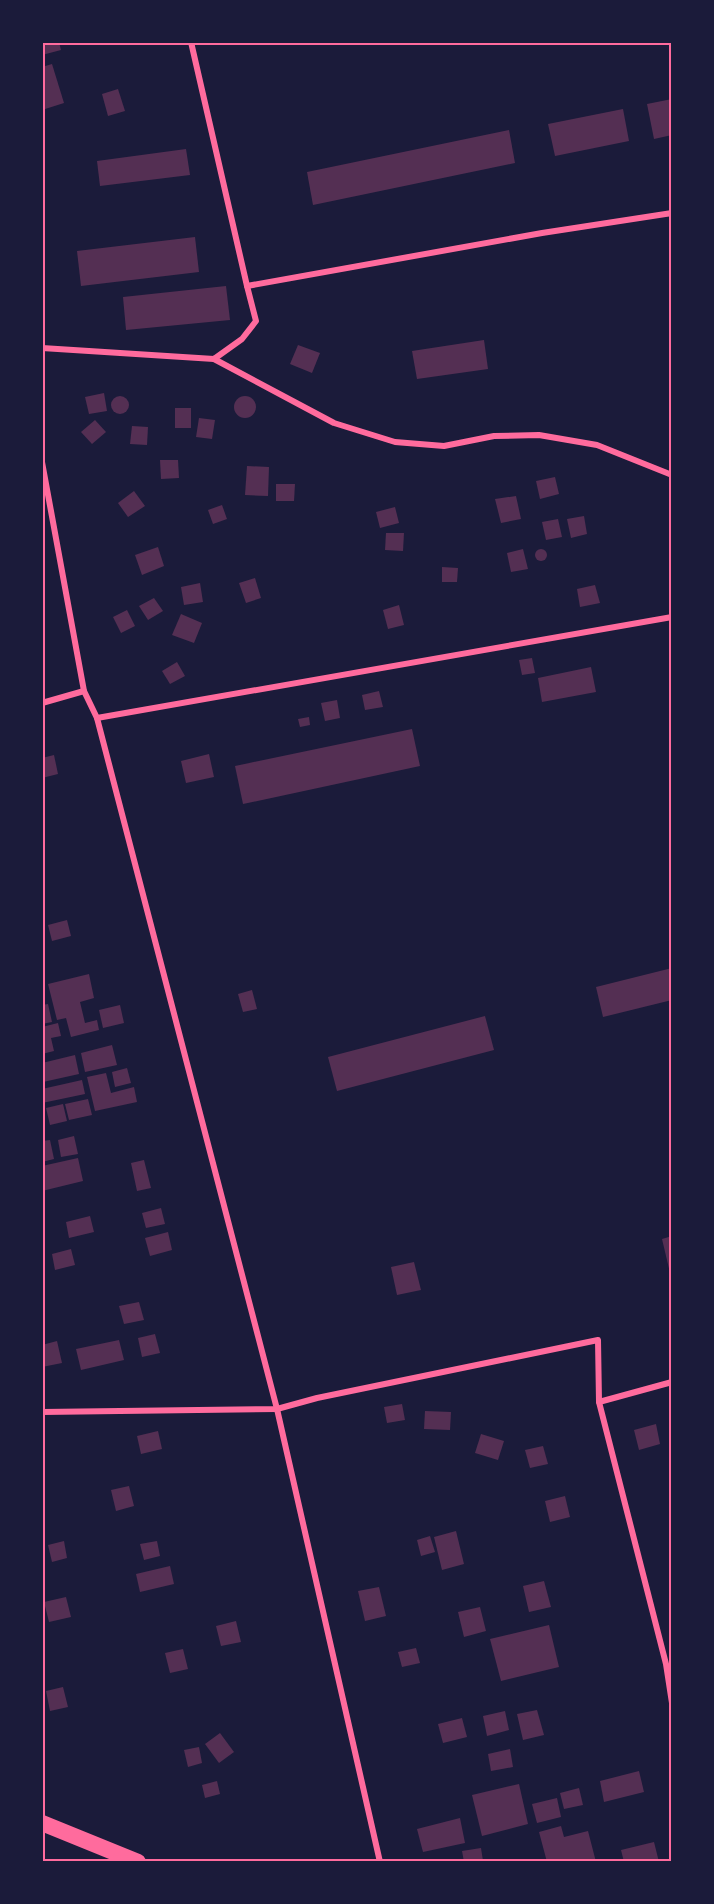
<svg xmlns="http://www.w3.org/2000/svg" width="714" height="1904" viewBox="0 0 714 1904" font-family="'PT Serif',serif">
	<rect width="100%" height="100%" fill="#1b1b3a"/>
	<g fill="#542f53">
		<polygon points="59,42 61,50 42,55 42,43"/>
		<polygon points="52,64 64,103 42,110 42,67"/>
		<polygon points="118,89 125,111 108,116 102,94"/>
		<polygon points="672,99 672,135 654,139 647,104"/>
		<polygon points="623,109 629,141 555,156 548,124"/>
		<polygon points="509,130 515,163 313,205 307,172"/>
		<polygon points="186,149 190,175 100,186 97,161"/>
		<polygon points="195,237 199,272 81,286 77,251"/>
		<polygon points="226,286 230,320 126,330 123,297"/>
		<polygon points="484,340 488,369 417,379 412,351"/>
		<polygon points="298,345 320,353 312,373 290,364"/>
		<polygon points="104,393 107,411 89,414 85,397"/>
		<circle cx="120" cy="405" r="9"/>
		<circle cx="245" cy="407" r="11"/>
		<rect x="175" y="408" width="16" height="20"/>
		<polygon points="199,418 215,420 212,439 196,437"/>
		<polygon points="95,420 106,432 92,444 81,432"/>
		<polygon points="132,426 148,427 147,445 130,444"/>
		<polygon points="160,460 178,460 179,478 161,479"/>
		<polygon points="247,466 269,467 268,496 245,495"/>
		<polygon points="555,477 559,494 540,499 536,481"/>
		<polygon points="276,484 295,484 294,501 276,501"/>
		<polygon points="134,491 145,506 128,517 118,503"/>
		<polygon points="516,496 521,519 501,523 495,499"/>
		<polygon points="222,505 227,519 213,524 208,510"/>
		<polygon points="395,507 399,523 380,528 376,512"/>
		<polygon points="584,516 587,534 571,538 567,519"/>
		<polygon points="558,519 562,537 546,540 542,522"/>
		<polygon points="386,533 404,533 403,551 385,550"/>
		<polygon points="158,547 164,566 142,575 135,555"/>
		<polygon points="523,549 528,569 511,572 507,553"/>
		<circle cx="541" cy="555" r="6"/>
		<polygon points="442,567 458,568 457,582 442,582"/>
		<polygon points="255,578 261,598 246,603 239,583"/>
		<polygon points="200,583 203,602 184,605 181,587"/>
		<polygon points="595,585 600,603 580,607 577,589"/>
		<polygon points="154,598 163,611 148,620 139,606"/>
		<polygon points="399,605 404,625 388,629 383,610"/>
		<polygon points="127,610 135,626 121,633 113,617"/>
		<polygon points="181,614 202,623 194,643 172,635"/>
		<polygon points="532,658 535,673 522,675 519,660"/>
		<polygon points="177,662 185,676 170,684 162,671"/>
		<polygon points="591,667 596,692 542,702 538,678"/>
		<polygon points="379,691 383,707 365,710 362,695"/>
		<polygon points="337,700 340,718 325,721 321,703"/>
		<polygon points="309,717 310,725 300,727 298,719"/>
		<polygon points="412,729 420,766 243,804 235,766"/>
		<polygon points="209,754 214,777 186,783 181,761"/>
		<polygon points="54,755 58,774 42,778 42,758"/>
		<polygon points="67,920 71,936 52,941 48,925"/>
		<polygon points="672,968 672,1000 603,1017 596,987"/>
		<polygon points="89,974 94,998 80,1002 85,1023 97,1020 99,1030 71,1037 66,1018 57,1020 48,984"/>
		<polygon points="252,990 257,1009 243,1012 238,994"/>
		<polygon points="48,1004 52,1022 42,1024 42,1005"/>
		<polygon points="120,1005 124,1023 103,1028 99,1010"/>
		<polygon points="485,1016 494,1050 337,1091 328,1057"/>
		<polygon points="58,1023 61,1036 51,1038 54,1051 42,1054 42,1027"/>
		<polygon points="112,1045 117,1065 85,1072 81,1053"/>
		<polygon points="75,1055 79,1074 43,1082 42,1063"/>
		<polygon points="127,1068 131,1083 115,1087 112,1072"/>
		<polygon points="106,1073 111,1093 134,1087 137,1102 95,1111 87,1077"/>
		<polygon points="82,1080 85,1094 42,1103 42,1089"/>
		<polygon points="88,1099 92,1115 69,1120 65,1104"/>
		<polygon points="63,1104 67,1121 50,1125 46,1108"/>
		<polygon points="74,1136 78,1154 61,1157 58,1140"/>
		<polygon points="50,1140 54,1159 42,1162 42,1141"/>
		<polygon points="78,1158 83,1181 42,1191 42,1166"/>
		<polygon points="144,1160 151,1188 137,1191 131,1163"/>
		<polygon points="161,1208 165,1224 146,1228 142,1213"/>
		<polygon points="90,1216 94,1232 69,1238 66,1222"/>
		<polygon points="168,1232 172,1250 150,1256 145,1238"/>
		<polygon points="672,1236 672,1277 671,1277 662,1239"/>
		<polygon points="71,1249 75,1265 55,1270 52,1254"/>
		<polygon points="414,1262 421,1290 397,1295 391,1267"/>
		<polygon points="139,1302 144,1320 124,1324 119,1306"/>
		<polygon points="155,1334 160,1353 142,1357 138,1338"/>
		<polygon points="119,1340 124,1360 81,1370 76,1349"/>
		<polygon points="57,1341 62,1363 42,1367 42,1345"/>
		<polygon points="402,1404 405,1420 387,1423 384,1407"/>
		<polygon points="425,1411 451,1412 450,1430 424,1429"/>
		<polygon points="656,1424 660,1444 639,1450 634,1430"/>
		<polygon points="158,1431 162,1449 141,1454 137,1436"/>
		<polygon points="481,1434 504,1441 498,1460 475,1453"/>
		<polygon points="543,1446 548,1464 530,1468 525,1450"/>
		<polygon points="129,1486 134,1506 116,1511 111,1490"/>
		<polygon points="565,1496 570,1517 550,1522 545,1501"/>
		<polygon points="456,1531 464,1564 442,1570 434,1537"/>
		<polygon points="430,1536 435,1552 421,1556 417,1540"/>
		<polygon points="64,1541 67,1558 52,1562 48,1545"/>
		<polygon points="157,1541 160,1556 144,1560 140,1544"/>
		<polygon points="170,1566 174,1584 140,1592 136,1574"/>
		<polygon points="544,1581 551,1607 529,1612 523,1586"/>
		<polygon points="379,1587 386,1616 365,1621 358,1591"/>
		<polygon points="66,1597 71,1617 49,1622 44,1602"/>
		<polygon points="480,1607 486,1631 464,1637 458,1612"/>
		<polygon points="236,1621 241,1642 221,1646 216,1626"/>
		<polygon points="549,1625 559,1667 501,1681 490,1639"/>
		<polygon points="416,1648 420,1663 402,1667 398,1652"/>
		<polygon points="183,1649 188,1669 170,1673 165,1653"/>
		<polygon points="63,1687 68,1707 50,1711 46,1691"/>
		<polygon points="537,1710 544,1735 523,1740 517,1714"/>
		<polygon points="505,1711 509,1730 487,1736 483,1716"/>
		<polygon points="462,1718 467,1737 443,1743 438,1724"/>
		<polygon points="220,1733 234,1752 219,1763 205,1744"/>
		<polygon points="199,1747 202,1763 188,1767 184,1750"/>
		<polygon points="510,1749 513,1767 491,1771 488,1754"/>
		<polygon points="639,1771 644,1792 604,1802 600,1781"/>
		<polygon points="217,1781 220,1794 205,1798 202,1785"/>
		<polygon points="519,1784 528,1824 482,1836 472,1795"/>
		<polygon points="579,1788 583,1805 564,1809 560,1793"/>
		<polygon points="557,1798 561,1817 537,1823 532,1804"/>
		<polygon points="460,1818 465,1843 423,1852 417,1829"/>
		<polygon points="561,1826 564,1837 588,1831 596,1862 547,1862 539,1832"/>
		<polygon points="654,1842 659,1862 624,1862 621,1850"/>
		<polygon points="481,1848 483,1861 464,1862 462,1851"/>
	</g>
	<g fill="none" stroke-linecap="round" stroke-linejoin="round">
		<g stroke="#ff6b9d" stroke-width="6">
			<polyline points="191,42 247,286"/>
			<polyline points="42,348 214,359 242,339 256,321 247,286 542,233 672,213"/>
			<polyline points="214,359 334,423 395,442 444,446 494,436 539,435 597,445 672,475"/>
			<polyline points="42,462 84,691 97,718 277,1409 380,1862"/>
			<polyline points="42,703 84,691"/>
			<polyline points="97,718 672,617"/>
			<polyline points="599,1402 672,1382"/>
			<polyline points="42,1412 277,1409 317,1398 598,1340 599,1402 666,1664 672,1703"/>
		</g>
		<polyline stroke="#ff6b9d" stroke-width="16" points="42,1823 138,1862"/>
	</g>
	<rect width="714" height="1904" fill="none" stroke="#1b1b3a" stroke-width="87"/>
	<rect x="44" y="44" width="626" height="1816" fill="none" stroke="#ff6b9d" stroke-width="2"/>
</svg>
